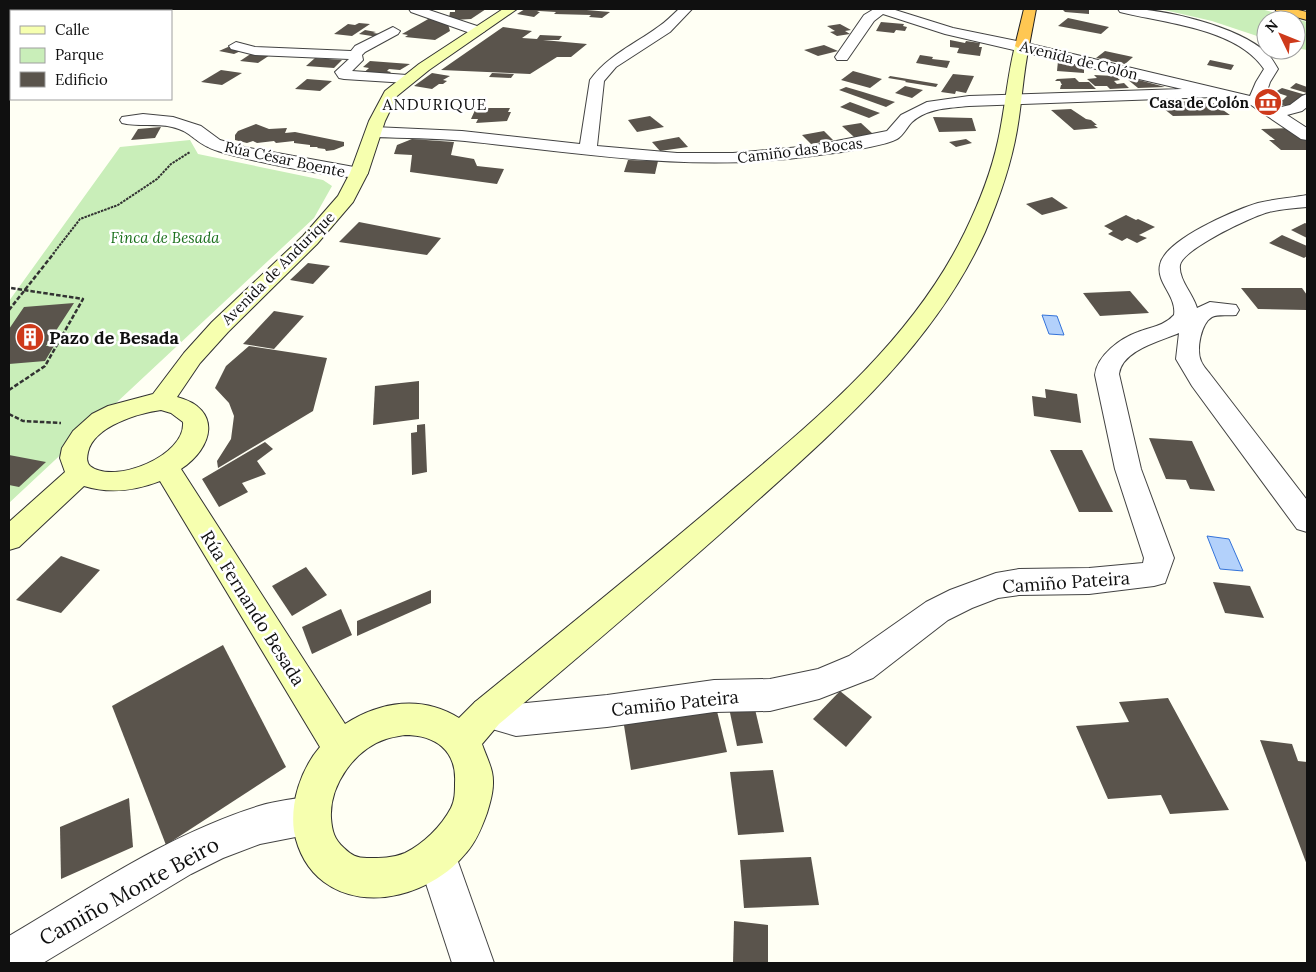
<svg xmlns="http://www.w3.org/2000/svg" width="1316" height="972" viewBox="0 0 1316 972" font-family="Lora,serif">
	<rect width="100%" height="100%" fill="#fffff4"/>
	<g fill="#c9eeb9">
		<polygon points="1160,9 1261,9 1307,22 1307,50 1296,48 1296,20 1266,20 1266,39 1212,21"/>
		<polygon points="190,140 198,154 323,180 332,186 314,218 9,503 9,301 120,147"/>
	</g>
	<g fill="#b3d1fb" stroke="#3473d9">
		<polygon points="1042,315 1057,316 1064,335 1049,334"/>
		<polygon points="1207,536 1229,539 1243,571 1220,569"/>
	</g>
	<g fill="#5a544c">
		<polygon points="455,9 486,9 471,19 454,20 449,18 450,12 455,12"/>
		<polygon points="525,9 575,9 610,12 602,18 589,17 591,15 554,14 556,12 539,11 537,12 540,12 534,17 517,14"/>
		<polygon points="1062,9 1089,9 1089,14 1065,12"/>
		<polygon points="430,18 448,24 450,31 435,40 405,37 408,35 402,34"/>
		<polygon points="1068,18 1109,27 1101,34 1058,26"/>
		<polygon points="881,22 904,24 903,26 907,27 905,31 896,30 894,33 876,31"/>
		<polygon points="359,23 370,24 352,36 334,34 348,24 355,25"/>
		<polygon points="840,24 851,30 845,31 850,34 837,36 830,32 835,31 827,26"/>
		<polygon points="503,27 532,31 522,38 537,39 540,35 562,36 559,40 543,40 587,44 571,57 557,57 530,74 441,70"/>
		<polygon points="365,30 376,32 373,33 381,34 378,37 359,34"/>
		<polygon points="950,40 965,43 966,41 980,43 979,47 982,47 980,56 957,53 959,48 950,47"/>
		<polygon points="824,45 838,51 818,56 804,50"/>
		<polygon points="228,47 243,50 234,54 219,51"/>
		<polygon points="1105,51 1133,57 1125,64 1096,58"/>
		<polygon points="252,53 270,55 258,63 240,61"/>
		<polygon points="920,55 933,57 932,59 950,61 947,68 916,63"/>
		<polygon points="315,58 342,60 334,68 306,66"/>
		<polygon points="1210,60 1234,65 1231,70 1207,65"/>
		<polygon points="370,61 410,64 400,70 389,69 387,71 391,72 386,77 361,75 369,68 363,67"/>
		<polygon points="1058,61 1084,67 1084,73 1057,71"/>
		<polygon points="221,70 242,73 222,85 201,82"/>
		<polygon points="853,71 882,79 870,88 841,80"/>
		<polygon points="432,73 450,76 443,80 447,81 443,84 439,84 432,89 414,86"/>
		<polygon points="492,73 514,74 511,78 489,77"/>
		<polygon points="953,74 974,76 966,93 956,91 955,94 941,92"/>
		<polygon points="1094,75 1115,76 1120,80 1114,81 1117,84 1124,83 1129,88 1110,89 1107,86 1095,86 1087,79 1097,78"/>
		<polygon points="890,76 938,84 936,87 905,82 906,81 888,78"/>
		<polygon points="1075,78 1079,82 1089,82 1096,89 1060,89 1061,85 1062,85 1060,81 1055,81 1057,79"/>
		<polygon points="307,79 332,81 320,91 295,89"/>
		<polygon points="1127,79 1139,80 1165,87 1138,88"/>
		<polygon points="1296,83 1307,87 1307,93 1290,88"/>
		<polygon points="905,86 923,90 912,98 895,93"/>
		<polygon points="846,87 863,92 895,102 886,107 839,90"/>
		<polygon points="1282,88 1306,95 1289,106 1271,104 1268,98 1283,100 1287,96 1275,92"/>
		<polygon points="1202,101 1204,103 1213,103 1230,115 1173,116 1163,108 1177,108 1170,102"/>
		<polygon points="850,102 880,113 869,118 840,107"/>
		<polygon points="476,108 510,108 508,112 511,112 507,121 476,123 478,119 471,119"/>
		<polygon points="1071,109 1086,119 1091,120 1097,125 1094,125 1098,128 1074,130 1051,110"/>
		<polygon points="650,116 664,127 637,132 628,120"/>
		<polygon points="933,117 972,118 976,131 939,132"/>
		<polygon points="861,123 873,134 854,137 842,126"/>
		<polygon points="256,124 269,129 287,128 285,133 295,132 344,142 344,146 334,150 326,151 325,149 317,148 318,147 310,147 310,145 294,143 294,141 276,143 274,141 257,143 253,141 247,143 235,140 235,135 238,131"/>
		<polygon points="161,127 155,138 131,140 138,129"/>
		<polygon points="1291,128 1307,141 1307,150 1281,150 1269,140 1275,140 1261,129"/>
		<polygon points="824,131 833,140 811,144 802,135"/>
		<polygon points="679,137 688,147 660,151 652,142"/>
		<polygon points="412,139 454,142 451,155 474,159 477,166 504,169 497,184 410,172 412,155 394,154 397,145"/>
		<polygon points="966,139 972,143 956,147 949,142"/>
		<polygon points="628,160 658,161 655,174 624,172"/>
		<polygon points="1052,197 1068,208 1042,215 1026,204"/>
		<polygon points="1126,215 1136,220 1138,219 1155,227 1139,235 1147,238 1137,243 1127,238 1122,241 1108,234 1113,231 1104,226"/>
		<polygon points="359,222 441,238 427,255 339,242"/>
		<polygon points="1305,223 1307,224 1307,238 1291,230"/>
		<polygon points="1282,235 1307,246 1307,256 1304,258 1269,243"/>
		<polygon points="308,263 330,266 313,284 290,280"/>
		<polygon points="1241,288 1302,288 1307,295 1307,310 1258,309"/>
		<polygon points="1130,291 1149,313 1100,316 1083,293"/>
		<polygon points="74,303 46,346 54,346 45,361 9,364 9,329 24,307"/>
		<polygon points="274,311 304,316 274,349 243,344"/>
		<polygon points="249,346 327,358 313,411 218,468 217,461 231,439 234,416 229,403 215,388 226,366"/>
		<polygon points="419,381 419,419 373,425 375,386"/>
		<polygon points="1045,389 1077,394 1081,423 1034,416 1032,396 1046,398"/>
		<polygon points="425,424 427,472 412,475 411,433 417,432 417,425"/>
		<polygon points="1149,438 1192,441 1215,491 1190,489 1186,480 1166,479"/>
		<polygon points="265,442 273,449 257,461 266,474 242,483 248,492 219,507 202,479"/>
		<polygon points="1050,450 1082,450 1113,512 1079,512"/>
		<polygon points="9,455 46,462 19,487 9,485"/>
		<polygon points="61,556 100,570 61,613 16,600"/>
		<polygon points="306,567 327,595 292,616 272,586"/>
		<polygon points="1213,582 1250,586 1264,618 1225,613"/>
		<polygon points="431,590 431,603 357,636 357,621"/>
		<polygon points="341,609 352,635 312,654 302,627"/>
		<polygon points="223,645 286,767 166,845 112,706"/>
		<polygon points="840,691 872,717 846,747 813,719"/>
		<polygon points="1168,698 1229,810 1170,814 1161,795 1108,799 1076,726 1129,722 1119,702"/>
		<polygon points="715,703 727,752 631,770 623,719"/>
		<polygon points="754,705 763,743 737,746 729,708"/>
		<polygon points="1260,740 1292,744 1298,761 1307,762 1307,865"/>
		<polygon points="773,770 784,832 738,835 730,772"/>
		<polygon points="129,798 133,847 61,879 60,827"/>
		<polygon points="811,857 819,905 744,908 740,860"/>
		<polygon points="734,921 768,925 768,963 733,963"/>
	</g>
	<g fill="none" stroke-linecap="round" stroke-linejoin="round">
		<defs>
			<g id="minor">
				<polygon points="409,9 426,9 483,28 485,31 478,35 473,34 411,12"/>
				<path d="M679 9H692L670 32 616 67 604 81 597 146 677 153H733L811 146 887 131 901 115 927 102 969 96 1182 89 945 34 883 14 874 21 847 60H837L835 57 864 15 874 9H892L953 28 1022 42 1250 96 1256 82 1264 69C1237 28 1163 23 1120 12L1118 9C1157 6 1238 26 1267 53 1271 57 1275 64 1278 69L1270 82 1264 100 1277 108 1290 105 1302 96 1307 94V107L1302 111 1287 115 1307 128V140L1301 139 1251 105 1214 97 969 106C950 108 927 108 912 122 907 127 903 136 897 139 879 148 833 153 812 156 694 173 582 153 465 141 435 138 404 138 374 137L368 135 366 132 368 129 374 127 462 131 580 144 590 80C607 56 635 44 658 27 666 22 672 15 679 9Z"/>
				<polygon points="393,27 400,31 398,34 365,52 362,55 363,60 352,71 407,75 412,76 414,79 412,82 407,83 344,79 339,78 335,72 349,59 255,55 231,49 229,46 236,42 255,47 351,51 355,46"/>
				<path d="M143 114 173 117 201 126 220 140 244 147 365 169 368 173 365 177C348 181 225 157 208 147 193 140 190 131 172 127 156 123 138 127 122 123L120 120 122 117Z"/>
				<path d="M1307 195V207C1295 208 1281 209 1269 212 1252 216 1183 249 1180 265 1178 279 1193 294 1197 308L1210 302 1236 305 1239 310 1236 315C1228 316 1218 314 1212 317 1201 323 1196 350 1201 361 1203 366 1207 370 1210 374L1307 500V532L1297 529 1192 386 1176 359 1179 333C1161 341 1122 350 1119 374L1141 469 1174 558 1165 583 1154 586 1089 594 1019 595 998 598 972 608 948 620 873 678 819 699 770 711 714 712 607 727 516 736 475 724 470 713 475 702 487 697 516 704 607 695 714 680 770 679 818 669 849 656 926 602 950 590 996 573 1019 569 1089 568 1143 563 1144 558 1115 469 1095 375C1097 355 1121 338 1138 332 1151 327 1164 326 1174 315 1177 296 1156 283 1160 265 1164 240 1235 210 1258 203 1274 199 1291 198 1307 195Z"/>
				<path d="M311 796 324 802 330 815 324 828 311 834 260 844 223 858 191 874 43 963H9V936C89 889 169 834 259 806 275 801 294 799 311 796Z"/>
			</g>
			<polygon id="tertiary" points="437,836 451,842 494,963 452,963 417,856 423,842"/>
			<path id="secondary" d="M503 9H517L429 70 397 96 385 121 368 173 353 202 317 244 228 332 200 363 177 397C223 409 213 448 181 469L345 724C381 701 422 695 459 718L475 702C561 632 647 563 730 492 819 417 913 339 965 232 979 203 991 173 998 141 1005 110 1007 77 1015 46L1022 42 1029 46C1023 74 1022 102 1017 130 1011 165 999 199 985 232 935 344 838 428 749 508 667 582 583 653 499 724L482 744C485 753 490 763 492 772 495 786 491 800 487 813 482 827 476 842 466 853 434 893 367 914 324 882 308 870 298 852 294 831 290 803 301 769 320 747L160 481C134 491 110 494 84 486L19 547 9 550V522L65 472 60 458 62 448 73 431 92 414 108 406 153 394 184 353 212 322 303 236 338 196 350 173 369 121 385 91 419 64ZM161 410 171 413 183 422C186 456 114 485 90 466 86 462 87 457 88 452 94 426 139 413 161 410ZM405 735C435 735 457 750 455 783 455 792 455 800 451 808 441 827 423 844 405 853 393 858 380 858 367 858 357 858 351 855 344 848 334 839 332 831 331 818 329 785 355 749 386 739 392 737 399 736 405 735Z"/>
			<g id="motorway">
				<polygon points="1024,9 1036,9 1029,46 1022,50 1015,46"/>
				<polygon points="1275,9 1294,9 1307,12 1307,20 1277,12"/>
			</g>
		</defs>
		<use href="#minor" stroke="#434343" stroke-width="2"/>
		<use href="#tertiary" stroke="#434343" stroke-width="2"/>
		<use href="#secondary" stroke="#323232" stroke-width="2"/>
		<use href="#motorway" stroke="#212121" stroke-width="2"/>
		<polyline stroke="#323232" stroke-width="2" stroke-dasharray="2.5 1" stroke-linecap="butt" points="53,254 80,219 118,205 157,179 171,164 190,152"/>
		<g stroke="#323232" stroke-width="2.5" stroke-dasharray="4.5 2" stroke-linecap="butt">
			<polyline points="9,310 54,253"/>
			<polyline points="9,390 45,366 83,299 11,288"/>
			<polyline points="9,414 23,421 61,423"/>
		</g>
		<use href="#minor" fill="#fff" fill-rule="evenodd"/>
		<use href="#tertiary" fill="#fff" fill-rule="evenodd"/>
		<use href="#secondary" fill="#f6ffaf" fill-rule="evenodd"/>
		<use href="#motorway" fill="#ffc752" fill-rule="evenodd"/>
	</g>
	<defs>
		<symbol id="museum-disc" viewBox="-11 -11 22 22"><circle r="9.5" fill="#ce3a1b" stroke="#fff"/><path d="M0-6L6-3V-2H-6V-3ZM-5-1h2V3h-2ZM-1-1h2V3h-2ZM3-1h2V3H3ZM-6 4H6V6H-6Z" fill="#fff"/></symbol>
		<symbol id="building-disc" viewBox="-11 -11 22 22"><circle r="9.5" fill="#ce3a1b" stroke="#fff"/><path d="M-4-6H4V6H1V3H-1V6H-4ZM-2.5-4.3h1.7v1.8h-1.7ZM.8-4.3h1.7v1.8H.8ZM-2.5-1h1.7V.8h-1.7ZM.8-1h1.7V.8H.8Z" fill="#fff"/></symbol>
	</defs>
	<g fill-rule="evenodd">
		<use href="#museum-disc" x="1252" y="86" width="32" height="32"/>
		<use href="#building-disc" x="14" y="321" width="32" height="32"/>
	</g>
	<g text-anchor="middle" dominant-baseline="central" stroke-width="5" stroke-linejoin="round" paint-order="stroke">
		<g font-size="15" fill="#101010" stroke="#fff">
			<text transform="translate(1079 60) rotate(14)">Avenida de Colón</text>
			<text transform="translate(800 150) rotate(-7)">Camiño das Bocas</text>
			<text transform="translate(285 159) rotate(12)">Rúa César Boente</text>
			<text transform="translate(278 268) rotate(-45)">Avenida de Andurique</text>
		</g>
		<g font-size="15" font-weight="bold" fill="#101010" stroke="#fff" text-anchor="end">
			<text x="1249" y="102">Casa de Colón</text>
		</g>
		<g font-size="15" font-style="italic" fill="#196f1b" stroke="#fff">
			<text x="165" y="237">Finca de Besada</text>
		</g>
		<g font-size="16" letter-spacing="1" fill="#101010" stroke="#fff">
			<text x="435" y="104">ANDURIQUE</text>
		</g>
		<g font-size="18" font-weight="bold" fill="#101010" stroke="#fff" text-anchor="start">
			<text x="49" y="337">Pazo de Besada</text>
		</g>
		<g font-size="18" fill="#101010" stroke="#fff">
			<text transform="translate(1066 582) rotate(-4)">Camiño Pateira</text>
			<text transform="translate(253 608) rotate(58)">Rúa Fernando Besada</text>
			<text transform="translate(675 703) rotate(-6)">Camiño Pateira</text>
		</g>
		<g font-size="21" fill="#101010" stroke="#fff">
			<text transform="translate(129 891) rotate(-29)">Camiño Monte Beiro</text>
		</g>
	</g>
	<rect width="1316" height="972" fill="none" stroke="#101010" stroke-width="20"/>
	<rect x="10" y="10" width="162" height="90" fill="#ffffff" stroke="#9f9f9f"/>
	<rect x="20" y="26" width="25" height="8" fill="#f6ffaf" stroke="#9f9f9f"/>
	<text x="55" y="35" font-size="15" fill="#101010">Calle</text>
	<rect x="20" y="48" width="25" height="15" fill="#c9eeb9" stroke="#9f9f9f"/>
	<text x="55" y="60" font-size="15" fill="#101010">Parque</text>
	<rect x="20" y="72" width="25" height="15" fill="#5a544c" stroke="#9f9f9f"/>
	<text x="55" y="85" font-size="15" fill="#101010">Edificio</text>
	<g transform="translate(1281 35) rotate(313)"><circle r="24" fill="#ffffff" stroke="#9f9f9f"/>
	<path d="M0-4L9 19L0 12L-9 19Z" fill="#ce3a1b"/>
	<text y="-8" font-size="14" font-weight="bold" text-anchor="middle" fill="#101010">N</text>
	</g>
</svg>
